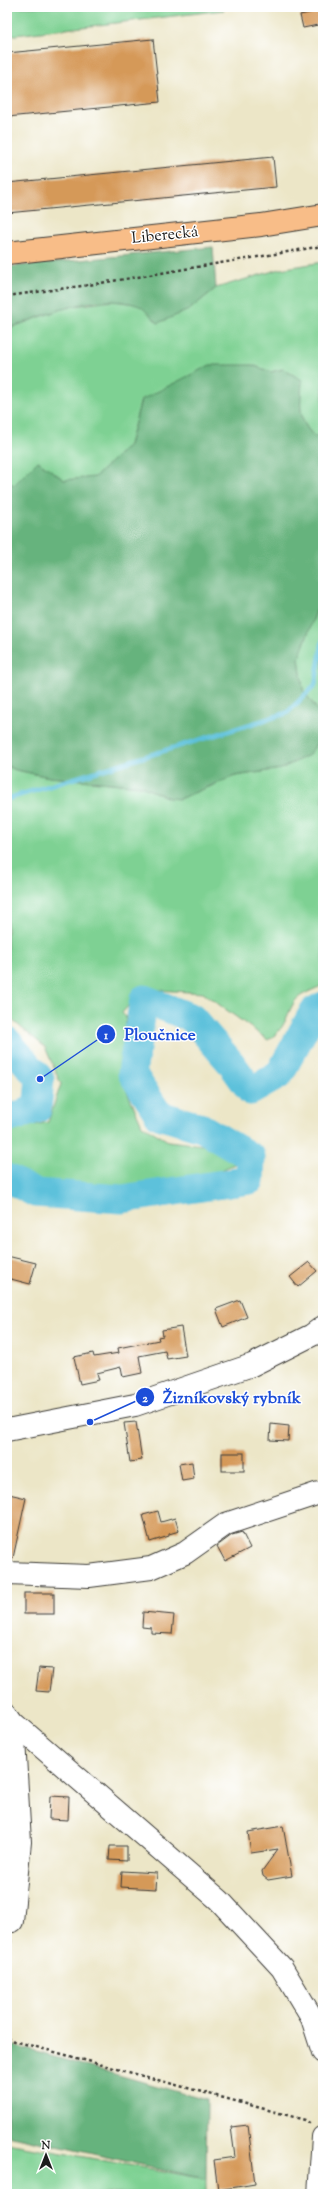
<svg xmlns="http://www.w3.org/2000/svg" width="330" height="2201" viewBox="0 0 330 2201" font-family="'Sorts Mill Goudy',serif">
	<rect width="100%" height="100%" fill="#fff"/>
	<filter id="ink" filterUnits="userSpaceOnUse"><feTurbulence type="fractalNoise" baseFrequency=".025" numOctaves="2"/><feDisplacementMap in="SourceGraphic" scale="8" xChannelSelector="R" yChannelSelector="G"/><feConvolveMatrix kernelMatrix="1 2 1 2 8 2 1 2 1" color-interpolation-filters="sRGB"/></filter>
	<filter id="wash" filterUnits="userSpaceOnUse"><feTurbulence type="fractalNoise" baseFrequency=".012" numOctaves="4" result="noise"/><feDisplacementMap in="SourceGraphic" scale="16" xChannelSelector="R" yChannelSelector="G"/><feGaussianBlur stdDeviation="0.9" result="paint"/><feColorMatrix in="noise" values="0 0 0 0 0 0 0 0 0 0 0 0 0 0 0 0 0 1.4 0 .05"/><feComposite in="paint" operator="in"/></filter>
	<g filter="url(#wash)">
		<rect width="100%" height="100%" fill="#ece6c7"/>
		<g fill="#7ed193" stroke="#4d7658">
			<polygon points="7,7 223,7 224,10 7,36"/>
			<path d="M323 262V435L315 437C296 419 301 405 301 380L283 369 271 372 252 365 141 400 129 445 95 478 64 480 38 461 14 485 7 482V347L10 328 67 307 112 301 189 310 216 288 280 269Z"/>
			<path d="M323 601V985C316 989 300 994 295 1001 285 1017 286 1029 268 1040L203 993 143 989 122 1013 126 1017 122 1080 142 1125 168 1141 211 1146 239 1162 206 1177 66 1193 7 1165V1131L48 1122 61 1084 45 1047 12 1020 7 1014V766L16 770 50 777 141 786 169 798 209 787 235 776 281 769 321 715 303 690 299 658 319 603Z"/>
			<polygon points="7,2143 206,2179 206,2194 7,2194"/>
		</g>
		<g fill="#66b37d" stroke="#41684c">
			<path d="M213 247 216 288 189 310 158 323C152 318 144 307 137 305 96 292 48 314 10 328L7 347V267Z"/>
			<path d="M210 365H252L271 372 283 369 302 380C301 405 296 419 315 437L323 435V601L319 603 299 658 303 690 321 715 319 740 309 755 281 769 235 776 179 799 169 798 141 786 50 777 16 770 7 766V482L14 485 38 461 64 480 95 477 129 445 141 400Z"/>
			<polygon points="8,2044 207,2100 206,2179 7,2135"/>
		</g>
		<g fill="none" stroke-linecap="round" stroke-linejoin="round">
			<polyline stroke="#5dc1db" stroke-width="5" points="7,799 287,713 315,685 323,640"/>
			<g stroke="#5dc1db" stroke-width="29">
				<polyline points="7,1041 40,1079 37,1109 7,1119"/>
				<polyline points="7,1178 35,1193 122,1199 250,1180 251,1157 202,1128 159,1115 132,1073 144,999 192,1018 231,1063 251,1091 279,1075 314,1011 323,1006"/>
			</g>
		</g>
		<g id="blocks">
			<g fill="#d59959">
				<polygon points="323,10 323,24 303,28 300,15"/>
				<polygon points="153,39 160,102 7,117 7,53"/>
				<polygon points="273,157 276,187 7,213 7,183"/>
				<polygon points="7,1256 36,1263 30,1284 7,1278"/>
				<polygon points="309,1262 317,1271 298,1287 290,1277"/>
				<polygon points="240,1300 247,1317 223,1327 216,1309"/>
				<polygon points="181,1327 186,1356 167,1359 165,1351 139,1356 142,1373 123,1377 121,1367 97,1373 99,1380 80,1384 74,1357 93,1353 94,1357 119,1353 118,1348 159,1340 158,1337 163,1336 162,1330"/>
				<polygon points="136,1422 142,1460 130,1462 124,1423"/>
				<polygon points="271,1424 289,1426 288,1441 270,1440"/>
				<rect x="222" y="1453" width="22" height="18"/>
				<polygon points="192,1462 194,1479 182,1481 179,1464"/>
				<polygon points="9,1494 26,1498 13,1558 7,1557 7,1505"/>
				<polygon points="158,1511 161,1522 175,1518 179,1531 169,1534 169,1536 150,1542 143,1515"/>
				<polygon points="242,1532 250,1548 225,1561 217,1546 232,1535"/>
				<rect x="24" y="1593" width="30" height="21"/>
				<polygon points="143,1612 174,1615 172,1634 151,1633 151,1628 142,1627"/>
				<polygon points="39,1668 52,1669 49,1692 36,1691"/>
				<polygon points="50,1796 69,1797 68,1820 49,1819"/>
				<polygon points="283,1826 292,1876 268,1880 263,1876 262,1871 278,1849 251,1853 248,1832"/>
				<polygon points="110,1846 127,1846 127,1861 109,1860"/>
				<polygon points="122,1871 157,1873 156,1889 121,1887"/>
				<polygon points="248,2125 255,2184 218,2190 214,2160 235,2157 231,2127"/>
			</g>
		</g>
	</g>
	<g filter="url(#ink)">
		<use href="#blocks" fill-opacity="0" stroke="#3b3a36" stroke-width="1"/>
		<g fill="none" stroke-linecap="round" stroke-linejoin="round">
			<defs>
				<g id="minor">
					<polyline points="7,1430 135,1405 252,1365 312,1335 323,1327"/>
					<polyline points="7,1573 89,1576 151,1568 185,1553 226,1524 319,1493"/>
					<polyline points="7,1713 13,1722 219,1900 282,1968 312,2018 323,2052"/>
					<polyline points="7,1918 12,1921 20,1842 13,1722"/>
					<polyline points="319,2194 323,2137"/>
				</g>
				<polyline id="major" points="7,253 261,225 323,215"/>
			</defs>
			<use href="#minor" stroke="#3b3a36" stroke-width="24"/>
			<use href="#major" stroke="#3b3a36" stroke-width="24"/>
			<g stroke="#3b3a36" stroke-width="2.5" stroke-dasharray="3 3" stroke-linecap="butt">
				<polyline points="7,296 89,285 323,246"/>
				<polyline points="7,2009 11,1939"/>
				<polyline points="7,2039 305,2120 311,2124"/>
			</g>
			<use href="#minor" stroke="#fff" stroke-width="22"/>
			<use href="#major" stroke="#f8bd88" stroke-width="22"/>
		</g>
	</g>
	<g text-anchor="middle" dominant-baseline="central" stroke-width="3" stroke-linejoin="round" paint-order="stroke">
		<g font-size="16" fill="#1c1c1c" stroke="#fff">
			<text transform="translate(165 236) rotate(-6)">Liberecká</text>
		</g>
	</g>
	<path fill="none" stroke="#1d4ed8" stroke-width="1.5" d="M40 1079L106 1034M90 1422L145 1397"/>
	<g fill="#1d4ed8" stroke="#fff" stroke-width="1.5">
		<circle cx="40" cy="1079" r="4"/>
		<circle cx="90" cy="1422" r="4"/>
		<circle cx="106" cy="1034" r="10"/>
		<circle cx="145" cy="1397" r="10"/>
	</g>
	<g font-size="12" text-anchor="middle" font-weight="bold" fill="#fff">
		<text x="106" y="1039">1</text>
		<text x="145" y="1402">2</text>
	</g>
	<g font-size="17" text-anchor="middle" font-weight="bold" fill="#1d4ed8" stroke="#fff" stroke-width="3" stroke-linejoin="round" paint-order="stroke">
		<text x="160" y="1040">Ploučnice</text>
		<text x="232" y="1403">Žizníkovský rybník</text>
	</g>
	<rect width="330" height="2201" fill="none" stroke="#fff" stroke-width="24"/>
	<g transform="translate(46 2155)" stroke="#ffffff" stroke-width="3" paint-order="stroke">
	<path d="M0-3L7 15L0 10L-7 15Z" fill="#1c1c1c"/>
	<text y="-6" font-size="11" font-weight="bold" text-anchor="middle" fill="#1c1c1c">N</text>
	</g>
</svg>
